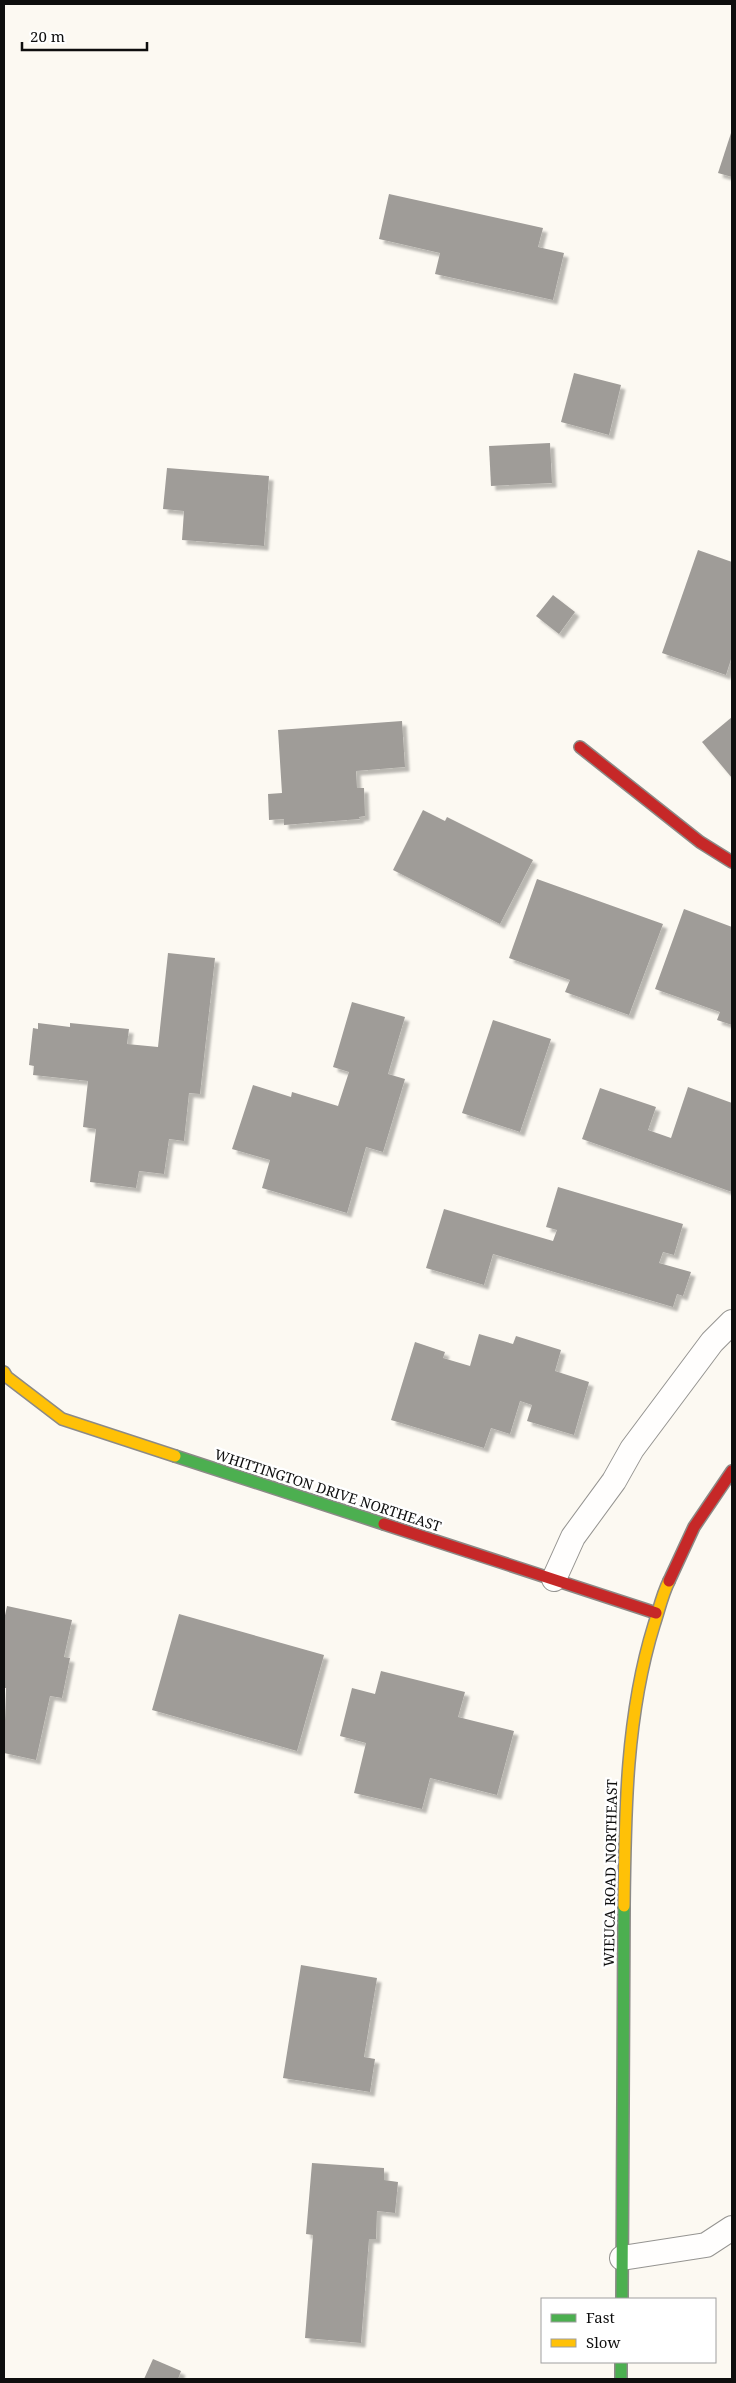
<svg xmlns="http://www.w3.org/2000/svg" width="736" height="2383" viewBox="0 0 736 2383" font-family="'Noto Serif',serif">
	<defs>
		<filter id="shadow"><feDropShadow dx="4.5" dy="4.5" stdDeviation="1" flood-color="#0004"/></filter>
	</defs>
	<rect width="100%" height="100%" fill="#fcf9f2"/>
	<g fill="#9f9c98" filter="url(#shadow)">
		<polygon points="732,130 732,177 718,173"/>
		<polygon points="389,194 543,228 538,247 564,253 553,300 435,274 440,253 379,239"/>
		<polygon points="574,373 621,385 609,435 561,422"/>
		<polygon points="550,443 552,483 491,486 489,446"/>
		<polygon points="167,468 269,476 264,546 182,540 184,511 163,509"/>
		<polygon points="698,550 732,562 732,656 726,675 662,653"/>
		<polygon points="553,595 575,612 559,634 536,616"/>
		<polygon points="732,717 732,778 702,742"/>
		<polygon points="402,721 405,767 356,771 357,788 364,788 365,816 359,817 360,819 284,825 284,819 269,820 268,794 282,793 278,730"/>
		<polygon points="423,810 445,821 447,817 533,860 500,924 393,870"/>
		<polygon points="537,879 663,924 629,1015 565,992 570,980 509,958"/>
		<polygon points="684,909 732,927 732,1025 717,1020 720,1012 655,989"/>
		<polygon points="168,953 215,958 200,1094 189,1093 184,1141 169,1139 164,1174 139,1171 136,1188 90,1182 96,1129 83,1127 88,1081 33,1075 34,1066 29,1065 33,1028 38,1029 38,1023 70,1027 70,1023 129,1029 127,1044 158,1047"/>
		<polygon points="352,1002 405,1017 388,1074 405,1079 383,1152 366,1147 347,1213 262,1188 270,1160 232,1149 253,1085 291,1097 292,1092 338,1106 349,1072 333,1067"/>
		<polygon points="493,1020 551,1039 520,1132 462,1113"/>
		<polygon points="688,1087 732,1103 732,1192 582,1139 600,1088 656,1107 648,1130 671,1138"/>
		<polygon points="558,1187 683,1224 674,1255 663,1252 659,1263 691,1272 683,1296 677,1294 673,1307 493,1254 484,1285 426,1268 444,1209 553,1241 557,1230 546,1227"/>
		<polygon points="479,1334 513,1344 516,1336 561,1350 555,1371 589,1382 574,1435 527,1421 532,1405 520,1401 510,1434 491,1428 484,1448 391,1420 415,1342 445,1352 443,1358 470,1366"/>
		<polygon points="7,1606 72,1620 64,1657 70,1658 62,1698 50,1696 36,1760 4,1753 6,1688 4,1688 4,1620"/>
		<polygon points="179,1614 324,1655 297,1751 152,1710"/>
		<polygon points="381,1671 465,1692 458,1717 514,1731 497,1795 430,1778 422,1809 354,1793 366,1743 340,1736 352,1688 375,1694"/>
		<polygon points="301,1965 377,1978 364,2057 375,2059 370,2092 283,2078"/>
		<polygon points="312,2163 384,2168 384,2180 398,2182 395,2213 377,2211 376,2239 369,2239 361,2343 305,2338 313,2235 306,2234"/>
		<polygon points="153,2359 181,2371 178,2379 144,2379"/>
	</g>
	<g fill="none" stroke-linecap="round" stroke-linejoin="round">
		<defs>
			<g id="lane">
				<polyline points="554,1579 573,1537 614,1481 632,1449 712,1342 732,1322"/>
				<polyline points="622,2258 706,2245 732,2228"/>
			</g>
			<g id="fast">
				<polyline points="175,1456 384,1524"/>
				<polyline points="622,2299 624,1906"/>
				<polyline points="621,2362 621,2379"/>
			</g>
			<g id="slow">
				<polyline points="4,1372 7,1377 62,1419 175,1456"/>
				<path d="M624 1906C625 1812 626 1715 654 1625 659 1610 662 1595 669 1581"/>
			</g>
			<g id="jam">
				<polyline points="580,747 700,842 732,862"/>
				<polyline points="384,1524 656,1613"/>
				<polyline points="669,1581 694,1527 732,1471"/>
			</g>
		</defs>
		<use href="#lane" stroke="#959491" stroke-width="26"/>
		<use href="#fast" stroke="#8c8a87" stroke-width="14"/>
		<use href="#slow" stroke="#8c8a87" stroke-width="14"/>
		<use href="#jam" stroke="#8c8a87" stroke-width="14"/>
		<use href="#lane" stroke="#fffefd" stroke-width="24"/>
		<use href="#fast" stroke="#4caf50" stroke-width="11"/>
		<use href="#slow" stroke="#ffc107" stroke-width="11"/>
		<use href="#jam" stroke="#c62828" stroke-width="11"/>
	</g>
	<g text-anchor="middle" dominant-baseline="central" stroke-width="5" stroke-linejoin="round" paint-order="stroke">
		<g font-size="14" fill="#0e0e0e" stroke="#fff">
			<text transform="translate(328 1490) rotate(18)">WHITTINGTON DRIVE NORTHEAST</text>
			<text transform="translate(610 1873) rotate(-89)">WIEUCA ROAD NORTHEAST</text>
		</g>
	</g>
	<rect width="736" height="2383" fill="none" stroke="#0e0e0e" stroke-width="10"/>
	<rect x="541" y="2298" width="175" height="65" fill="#ffffff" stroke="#9f9f9f"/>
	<rect x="551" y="2314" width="25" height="8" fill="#4caf50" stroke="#9f9f9f"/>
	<text x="586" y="2323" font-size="15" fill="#0e0e0e">Fast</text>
	<rect x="551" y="2339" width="25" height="8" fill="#ffc107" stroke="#9f9f9f"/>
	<text x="586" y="2348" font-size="15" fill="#0e0e0e">Slow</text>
	<path d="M22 42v8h125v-8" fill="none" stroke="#0e0e0e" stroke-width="2.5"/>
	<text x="30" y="42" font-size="15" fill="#0e0e0e" stroke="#ffffff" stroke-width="4" paint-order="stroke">20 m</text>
</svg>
